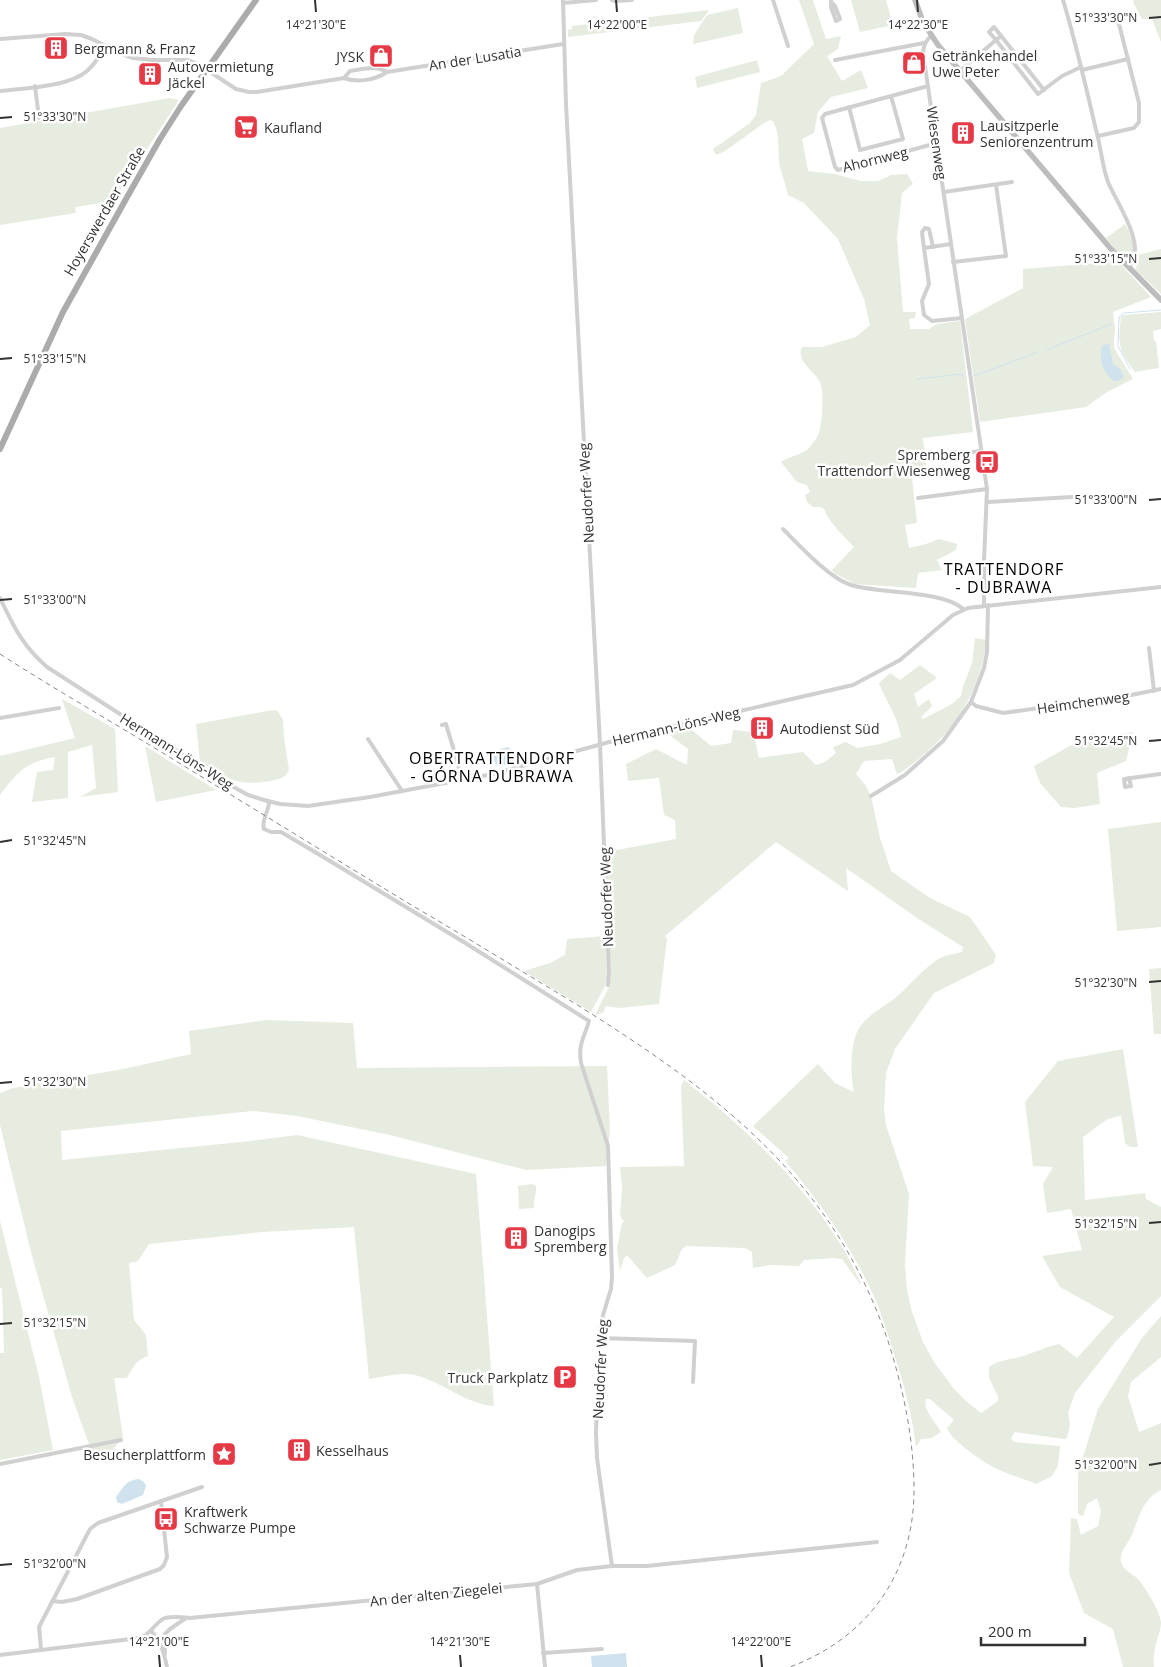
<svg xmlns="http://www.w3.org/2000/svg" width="1161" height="1667" viewBox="0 0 1161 1667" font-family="'Open Sans',sans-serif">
	<rect width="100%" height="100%" fill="#fff"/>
	<g fill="#e6ecdf">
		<path d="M799 0H813L826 39 841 36 838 49 827 56 842 81 861 70 868 88 831 97 818 112 814 133 802 139 808 171 835 174 861 181H878L891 175 907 174 913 184 902 193 897 238 903 312H916L915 318 909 319 910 329H929L937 324 960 321 973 432 923 438 926 465 911 468 917 523 905 525 909 548 926 544 939 539 957 544 956 550 937 560 942 570 918 573 916 588 855 584 834 573 832 570 854 547C844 536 829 523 824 509L820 507H813L807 502 805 495 810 492 807 485 797 482 781 462C788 457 803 454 808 449 812 445 817 438 819 433 822 423 825 389 819 380 812 370 798 362 801 349L803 347H822L856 337 870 325 864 299 838 239 804 203 788 195C786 186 783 177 780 168 777 152 781 135 773 121L770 120 764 123 725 151 716 155 713 149 750 123 756 115 761 83 781 76 814 44Z"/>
		<polygon points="851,0 886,0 893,25 860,32"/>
		<polygon points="1134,0 1161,0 1161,42 1152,19 1142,19 1133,2"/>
		<polygon points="738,8 743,33 693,44 694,35 707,15"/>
		<polygon points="709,10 701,21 568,37 568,30 572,29 572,26"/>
		<polygon points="757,60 760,72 697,88 695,77"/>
		<polygon points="170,98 179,100 113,201 75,207 76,213 0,225 0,128"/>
		<path d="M1125 224C1131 235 1134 242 1133 255L1125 262 1106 238Z"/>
		<polygon points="1161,249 1161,294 1136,270 1138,255"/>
		<polygon points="1117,260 1151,297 1113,312 1115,329 1114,339 1114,348 1133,379 1107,392 1086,407 980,422 965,319 1023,288 1023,269 1112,262"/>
		<path d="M1161 312V329L1153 331 1154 341H1156L1159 368 1135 372C1118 349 1118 345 1121 316L1124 315Z"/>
		<path d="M975 638 987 640C978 701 949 739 900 773L897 774 892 759 864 761 856 774 866 786 871 796 880 838 891 871 930 898 970 917 996 955 994 963 934 993 895 1049 886 1073 884 1110 886 1125 909 1194 905 1264 907 1290 912 1312 923 1342 934 1362 954 1389 967 1402 981 1413 998 1401V1396L989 1378V1367C998 1360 1009 1360 1020 1357 1033 1353 1045 1347 1059 1344L1077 1358 1114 1317 1060 1287 1042 1256 1082 1250 1071 1209 1047 1213 1043 1184 1053 1167 1033 1166 1025 1102 1058 1061 1123 1049 1138 1147H1130L1125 1143 1121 1115 1106 1120 1083 1137 1085 1200 1145 1193 1146 1199 1161 1207V1296L1116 1341 1075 1393 1068 1413 1070 1424 1067 1438 1064 1439 1015 1432 1011 1438 1014 1442 1060 1446 1058 1466 1052 1476 1036 1484C1023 1479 1011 1475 999 1470 986 1464 951 1441 947 1428L954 1420 930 1399H926C923 1411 935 1421 941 1432L932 1438 921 1439 916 1447C912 1413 903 1381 892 1348 887 1332 882 1316 876 1301 854 1250 821 1203 785 1161L789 1158 753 1126 818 1064 835 1083 854 1092C850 1075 850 1044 859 1028 868 1015 881 1008 894 999 908 988 924 967 940 958 946 955 955 954 962 952L963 947 917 918 846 868 848 891 776 842 665 936 667 939 659 1004 619 1008 606 1006 603 1013 595 1015 609 987 611 977 606 852 676 839 675 820 664 815 659 778 628 781 626 764 656 749 687 765 688 749 663 730 686 725 711 746 731 743 733 730 753 732 759 758 803 752 816 765 825 762 836 753 833 747 846 742 857 748 880 744 901 737C898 717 886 701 879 683L890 673 900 680 920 665 937 678 914 694 918 707 929 699 932 706 921 717 923 719 952 704 961 696 963 687 972 663Z"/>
		<path d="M62 699 115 729 118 792 80 797 96 788 92 745 68 752V798L32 802 37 772 53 770 55 757C26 762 17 772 0 795V756L75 738Z"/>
		<path d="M273 710 278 711 283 720 284 738 289 770C285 779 278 779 270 781 237 787 228 778 200 762L196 724Z"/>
		<polygon points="1133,732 1126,761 1097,773 1100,804 1075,808 1061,807 1040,783 1034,766 1093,733 1114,742 1119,734"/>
		<polygon points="145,746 216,790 156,802"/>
		<polygon points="1161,822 1161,927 1117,931 1108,829"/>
		<polygon points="606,936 607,979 605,986 591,1012 524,971 550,963 565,955 567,939"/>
		<polygon points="1161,968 1161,1034 1154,1034 1149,969"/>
		<path d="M266 1020 353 1023 357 1068 607 1066 610 1131 606 1166 526 1170 390 1135 297 1116 253 1111 61 1131 62 1160 251 1141 297 1135 476 1174 494 1406C465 1404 443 1382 415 1375 401 1372 383 1377 369 1379L354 1227 262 1232 149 1244 138 1261 129 1263 134 1320 146 1335 148 1356C136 1360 133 1367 127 1378H114L123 1437 111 1452 94 1458 72 1397 32 1256 0 1125V1093L13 1088 123 1069 191 1054 189 1031Z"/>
		<path d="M684 1080C746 1129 799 1178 841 1245 849 1257 854 1270 861 1283L860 1284 842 1259 832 1258 804 1260 799 1266 771 1265 753 1268 752 1252 745 1248 686 1246 682 1249 675 1265 647 1278 627 1255 624 1258 620 1271 617 1248 622 1223 624 1222 620 1215 622 1188 620 1167 684 1166 681 1086Z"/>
		<path d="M533 1184 536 1186C537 1194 533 1200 534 1208L519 1209 518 1186Z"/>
		<polygon points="0,1221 39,1377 53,1450 0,1460 0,1353 4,1353 2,1288 0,1288"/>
		<path d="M1161 1316V1357L1131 1382 1128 1396 1139 1432 1161 1423V1490C1141 1500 1139 1519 1131 1537 1127 1545 1119 1552 1121 1562 1123 1570 1131 1573 1137 1578 1145 1587 1159 1609 1161 1622 1161 1629 1158 1637 1156 1644 1154 1652 1153 1659 1154 1667H1123L1113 1629 1084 1613 1069 1573 1071 1518 1077 1519 1081 1535 1098 1526 1101 1511 1097 1498 1087 1504 1083 1516 1078 1514V1473L1098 1409 1142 1338Z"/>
	</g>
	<g fill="#cfe2ee">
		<path d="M1109 344 1113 364 1120 369 1124 376C1113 394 1094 359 1103 345Z"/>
		<path d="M508 747C514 751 514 755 514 762L509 764 497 766C493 760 493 757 496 750Z"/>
		<path d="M139 1479 144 1482 146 1486 143 1495 122 1504 117 1502 116 1497C124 1487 126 1480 139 1479Z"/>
		<polygon points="626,1653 627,1667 592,1667 591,1656"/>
	</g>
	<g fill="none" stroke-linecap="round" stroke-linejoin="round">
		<g stroke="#cfe2ee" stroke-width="1">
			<polyline points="1046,350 1112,324"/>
			<polyline points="1130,369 1118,346 1119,317 1124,313 1161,310"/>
			<polyline points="974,376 1038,352"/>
			<polyline points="917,379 962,374 963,378"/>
		</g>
		<g stroke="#d0d0d0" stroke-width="4">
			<polyline points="563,0 566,104 600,744 609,973 608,985"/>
			<polyline points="612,0 615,1 632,0"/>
			<polyline points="773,0 788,46"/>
			<polyline points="831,0 831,7 836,21 840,19 835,6 831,2"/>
			<path d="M1063 0C1076 43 1086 87 1096 130 1101 147 1102 166 1108 182 1117 204 1148 246 1129 267"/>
			<polyline points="563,3 596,0"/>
			<path d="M931 36C919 46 924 60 926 73L987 489 984 561V606"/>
			<polyline points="1001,36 996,40 989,32 994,27 1044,90"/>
			<path d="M0 39 65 34 81 35 92 39 122 54 133 58 153 60H188L198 64 236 89 249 92H257L344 78C358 83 375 80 387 72L563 44"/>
			<polyline points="835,60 924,43"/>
			<polyline points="1082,70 1128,59"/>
			<polyline points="960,71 996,40 1038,94 1062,76 1081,67"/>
			<path d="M344 78 350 71C364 69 375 65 387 72"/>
			<polyline points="35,86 39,118"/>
			<polyline points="928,86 825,114 822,118 835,167 838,170 937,143"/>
			<path d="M0 91C24 88 69 87 87 71 95 64 100 55 106 46"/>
			<polyline points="849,107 860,150 903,139 891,96"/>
			<polyline points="1098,136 1134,128 1139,122 1139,103 1119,24"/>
			<polyline points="944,192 1012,182"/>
			<polyline points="951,244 924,248 929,284 922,301 924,315 932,321 962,318"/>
			<polyline points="924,248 922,232 925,228 929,229 933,247"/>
			<polyline points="953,262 1006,256 996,185"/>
			<polyline points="929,457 981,451"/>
			<polyline points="918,498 987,489"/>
			<polyline points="988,502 1106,495"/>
			<path d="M783 529C799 545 829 578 851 585 880 594 942 590 963 609"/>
			<path d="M0 598C14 627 22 645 47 667L230 785 248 795 264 800 280 804 308 806 370 797 493 774 631 736 853 685 900 660 953 615 968 608 1161 587"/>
			<polyline points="1149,648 1154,691"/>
			<polyline points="971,702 976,706 1003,713 1131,695 1161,689"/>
			<polyline points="0,718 59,708"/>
			<path d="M442 725 446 724C451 743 459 761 461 780"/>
			<polyline points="368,739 402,791"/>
			<polyline points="1129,778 1131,786 1125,787 1124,779 1160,774 1161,774"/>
			<polyline points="871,796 905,775 943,741 971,702 984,668 987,652 988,605"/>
			<path d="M269 802C269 811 261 820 264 829L271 832H281L320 855 462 941 589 1021C584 1038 578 1044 581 1063L608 1146 612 1277 611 1289 600 1325 596 1433 597 1458 612 1566"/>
			<polyline points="600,1338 695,1341 693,1382"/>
			<polyline points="0,1464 121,1440"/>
			<polyline points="537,1584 545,1667"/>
			<polyline points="52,1601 62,1602 77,1599 160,1569 164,1565 167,1557 161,1501"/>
			<path d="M151 1631C161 1641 164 1653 167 1667"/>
			<polyline points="41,1649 39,1627 90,1529 98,1523 202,1487"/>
			<polyline points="543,1653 602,1649"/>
			<polyline points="165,1654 164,1635 170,1629 186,1618"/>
			<path d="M0 1655 139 1638C151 1635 155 1622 165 1618 173 1616 182 1617 190 1618L537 1584 577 1570 612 1566H647L877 1542"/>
		</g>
		<polyline stroke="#bdbdbd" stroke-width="5.5" points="915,0 923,22 938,45 1111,249 1161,300"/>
		<polyline stroke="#ababab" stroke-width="6" points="0,449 63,312 126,199 160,139 181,106 256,0"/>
		<path stroke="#888" stroke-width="1" stroke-dasharray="5 4" stroke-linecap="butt" d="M0 654C56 690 114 723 171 758 251 807 332 857 413 906 466 937 518 969 571 1001 712 1089 832 1176 888 1341 903 1388 913 1435 914 1484 916 1570 870 1637 790 1667"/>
	</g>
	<path fill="none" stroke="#333" stroke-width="2" d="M315 0 316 12M616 0 617 12M917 0 918 12M1149 18 1161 17M0 118 12 117M1149 259 1161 258M0 359 12 358M1149 500 1161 499M0 600 12 599M1149 741 1161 740M0 842 12 840M1149 982 1161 981M0 1083 12 1082M1149 1223 1161 1222M0 1324 12 1323M1149 1465 1161 1463M0 1565 12 1564M159 1655 160 1667M460 1655 461 1667M761 1655 762 1667"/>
	<defs>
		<symbol id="building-square" viewBox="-11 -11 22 22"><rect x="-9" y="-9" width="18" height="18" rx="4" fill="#e63946" stroke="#fff"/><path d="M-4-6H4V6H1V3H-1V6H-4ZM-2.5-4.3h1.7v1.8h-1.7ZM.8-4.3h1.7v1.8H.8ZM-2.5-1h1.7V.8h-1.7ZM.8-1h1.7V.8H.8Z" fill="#fff"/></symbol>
		<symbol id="shop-square" viewBox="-11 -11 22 22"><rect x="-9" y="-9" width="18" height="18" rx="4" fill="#e63946" stroke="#fff"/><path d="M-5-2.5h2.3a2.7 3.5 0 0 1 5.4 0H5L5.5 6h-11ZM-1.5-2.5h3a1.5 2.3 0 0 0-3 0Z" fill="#fff"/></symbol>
		<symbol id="supermarket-square" viewBox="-11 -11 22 22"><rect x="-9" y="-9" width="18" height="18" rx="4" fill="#e63946" stroke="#fff"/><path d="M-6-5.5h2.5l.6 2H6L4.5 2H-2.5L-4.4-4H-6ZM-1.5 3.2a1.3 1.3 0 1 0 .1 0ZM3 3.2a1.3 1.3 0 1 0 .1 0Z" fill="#fff"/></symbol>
		<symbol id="bus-square" viewBox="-11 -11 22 22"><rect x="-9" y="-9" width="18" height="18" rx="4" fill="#e63946" stroke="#fff"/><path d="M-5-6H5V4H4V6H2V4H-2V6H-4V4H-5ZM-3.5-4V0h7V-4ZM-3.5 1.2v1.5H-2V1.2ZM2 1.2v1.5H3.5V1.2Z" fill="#fff"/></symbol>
		<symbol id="parking-square" viewBox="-11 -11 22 22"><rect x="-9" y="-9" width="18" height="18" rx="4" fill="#e63946" stroke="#fff"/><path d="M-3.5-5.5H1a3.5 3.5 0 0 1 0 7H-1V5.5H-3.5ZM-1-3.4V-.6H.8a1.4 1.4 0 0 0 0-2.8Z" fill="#fff"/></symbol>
		<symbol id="sight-square" viewBox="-11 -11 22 22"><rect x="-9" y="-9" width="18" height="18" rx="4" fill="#e63946" stroke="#fff"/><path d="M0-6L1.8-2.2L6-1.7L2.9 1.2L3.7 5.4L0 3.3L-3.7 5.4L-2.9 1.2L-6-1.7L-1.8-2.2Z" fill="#fff"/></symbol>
	</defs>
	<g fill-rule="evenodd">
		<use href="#building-square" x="42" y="34" width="28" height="28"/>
		<use href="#shop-square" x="367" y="42" width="28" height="28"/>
		<use href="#shop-square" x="900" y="49" width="28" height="28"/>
		<use href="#building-square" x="136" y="60" width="28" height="28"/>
		<use href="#supermarket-square" x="232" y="113" width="28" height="28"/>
		<use href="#building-square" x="949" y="119" width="28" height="28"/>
		<use href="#bus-square" x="973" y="448" width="28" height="28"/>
		<use href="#building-square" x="748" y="714" width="28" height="28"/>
		<use href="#building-square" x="502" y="1224" width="28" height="28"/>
		<use href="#parking-square" x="551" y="1363" width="28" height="28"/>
		<use href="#building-square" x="285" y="1436" width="28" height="28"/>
		<use href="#sight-square" x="210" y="1440" width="28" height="28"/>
		<use href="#bus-square" x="152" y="1505" width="28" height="28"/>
	</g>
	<g text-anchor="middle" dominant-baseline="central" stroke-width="5" stroke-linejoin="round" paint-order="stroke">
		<g font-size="14" fill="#333" stroke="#fff" text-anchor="start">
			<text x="74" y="48">Bergmann &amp; Franz</text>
			<text x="932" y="55">Getränkehandel<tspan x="932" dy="16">Uwe Peter</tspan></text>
			<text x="364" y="56" text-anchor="end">JYSK</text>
			<text x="168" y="66">Autovermietung<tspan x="168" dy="16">Jäckel</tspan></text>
			<text x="980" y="125">Lausitzperle<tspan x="980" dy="16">Seniorenzentrum</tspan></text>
			<text x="264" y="127">Kaufland</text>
			<text x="970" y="454" text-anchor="end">Spremberg<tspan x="970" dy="16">Trattendorf Wiesenweg</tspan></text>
			<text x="780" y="728">Autodienst Süd</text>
			<text x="534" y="1230">Danogips<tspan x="534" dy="16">Spremberg</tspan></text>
			<text x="548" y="1377" text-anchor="end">Truck Parkplatz</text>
			<text x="316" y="1450">Kesselhaus</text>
			<text x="206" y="1454" text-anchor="end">Besucherplattform</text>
			<text x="184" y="1511">Kraftwerk<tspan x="184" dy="16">Schwarze Pumpe</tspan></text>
		</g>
		<g font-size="14" fill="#333" stroke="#fff">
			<text transform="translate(475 58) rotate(-9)">An der Lusatia</text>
			<text transform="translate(937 143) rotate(82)">Wiesenweg</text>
			<text transform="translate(875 159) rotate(-14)">Ahornweg</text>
			<text transform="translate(104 211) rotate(-60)">Hoyerswerdaer Straße</text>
			<text transform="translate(586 493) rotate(-93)">Neudorfer Weg</text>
			<text transform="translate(1083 702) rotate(-8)">Heimchenweg</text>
			<text transform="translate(676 726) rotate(-13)">Hermann-Löns-Weg</text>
			<text transform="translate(177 751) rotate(32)">Hermann-Löns-Weg</text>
			<text transform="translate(606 897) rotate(-92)">Neudorfer Weg</text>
			<text transform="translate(600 1369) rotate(-87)">Neudorfer Weg</text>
			<text transform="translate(436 1594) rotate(-6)">An der alten Ziegelei</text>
		</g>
		<g font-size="16" letter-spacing="1" fill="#000" stroke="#fff">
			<text x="1004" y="569">TRATTENDORF<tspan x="1004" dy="18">- DUBRAWA</tspan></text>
			<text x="492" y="758">OBERTRATTENDORF<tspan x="492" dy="18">- GÓRNA DUBRAWA</tspan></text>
		</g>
	</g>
	<g font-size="12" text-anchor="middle" fill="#333" stroke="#fff" stroke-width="5" stroke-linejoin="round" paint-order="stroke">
		<text x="1106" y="22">51°33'30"N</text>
		<text x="316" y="29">14°21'30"E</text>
		<text x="617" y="29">14°22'00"E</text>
		<text x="918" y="29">14°22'30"E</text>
		<text x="55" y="121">51°33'30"N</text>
		<text x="1106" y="263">51°33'15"N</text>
		<text x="55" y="363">51°33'15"N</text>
		<text x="1106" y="504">51°33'00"N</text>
		<text x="55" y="604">51°33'00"N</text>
		<text x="1106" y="745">51°32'45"N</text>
		<text x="55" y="845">51°32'45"N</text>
		<text x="1106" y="987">51°32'30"N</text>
		<text x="55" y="1086">51°32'30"N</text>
		<text x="1106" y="1228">51°32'15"N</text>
		<text x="55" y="1327">51°32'15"N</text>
		<text x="1106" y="1469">51°32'00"N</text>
		<text x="55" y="1568">51°32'00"N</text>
		<text x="159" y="1646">14°21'00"E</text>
		<text x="460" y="1646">14°21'30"E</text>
		<text x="761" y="1646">14°22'00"E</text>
	</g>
	<path d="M981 1637v8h104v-8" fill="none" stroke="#333333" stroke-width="2.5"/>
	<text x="988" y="1637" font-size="15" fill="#333333" stroke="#ffffff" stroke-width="4" paint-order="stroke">200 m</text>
</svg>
